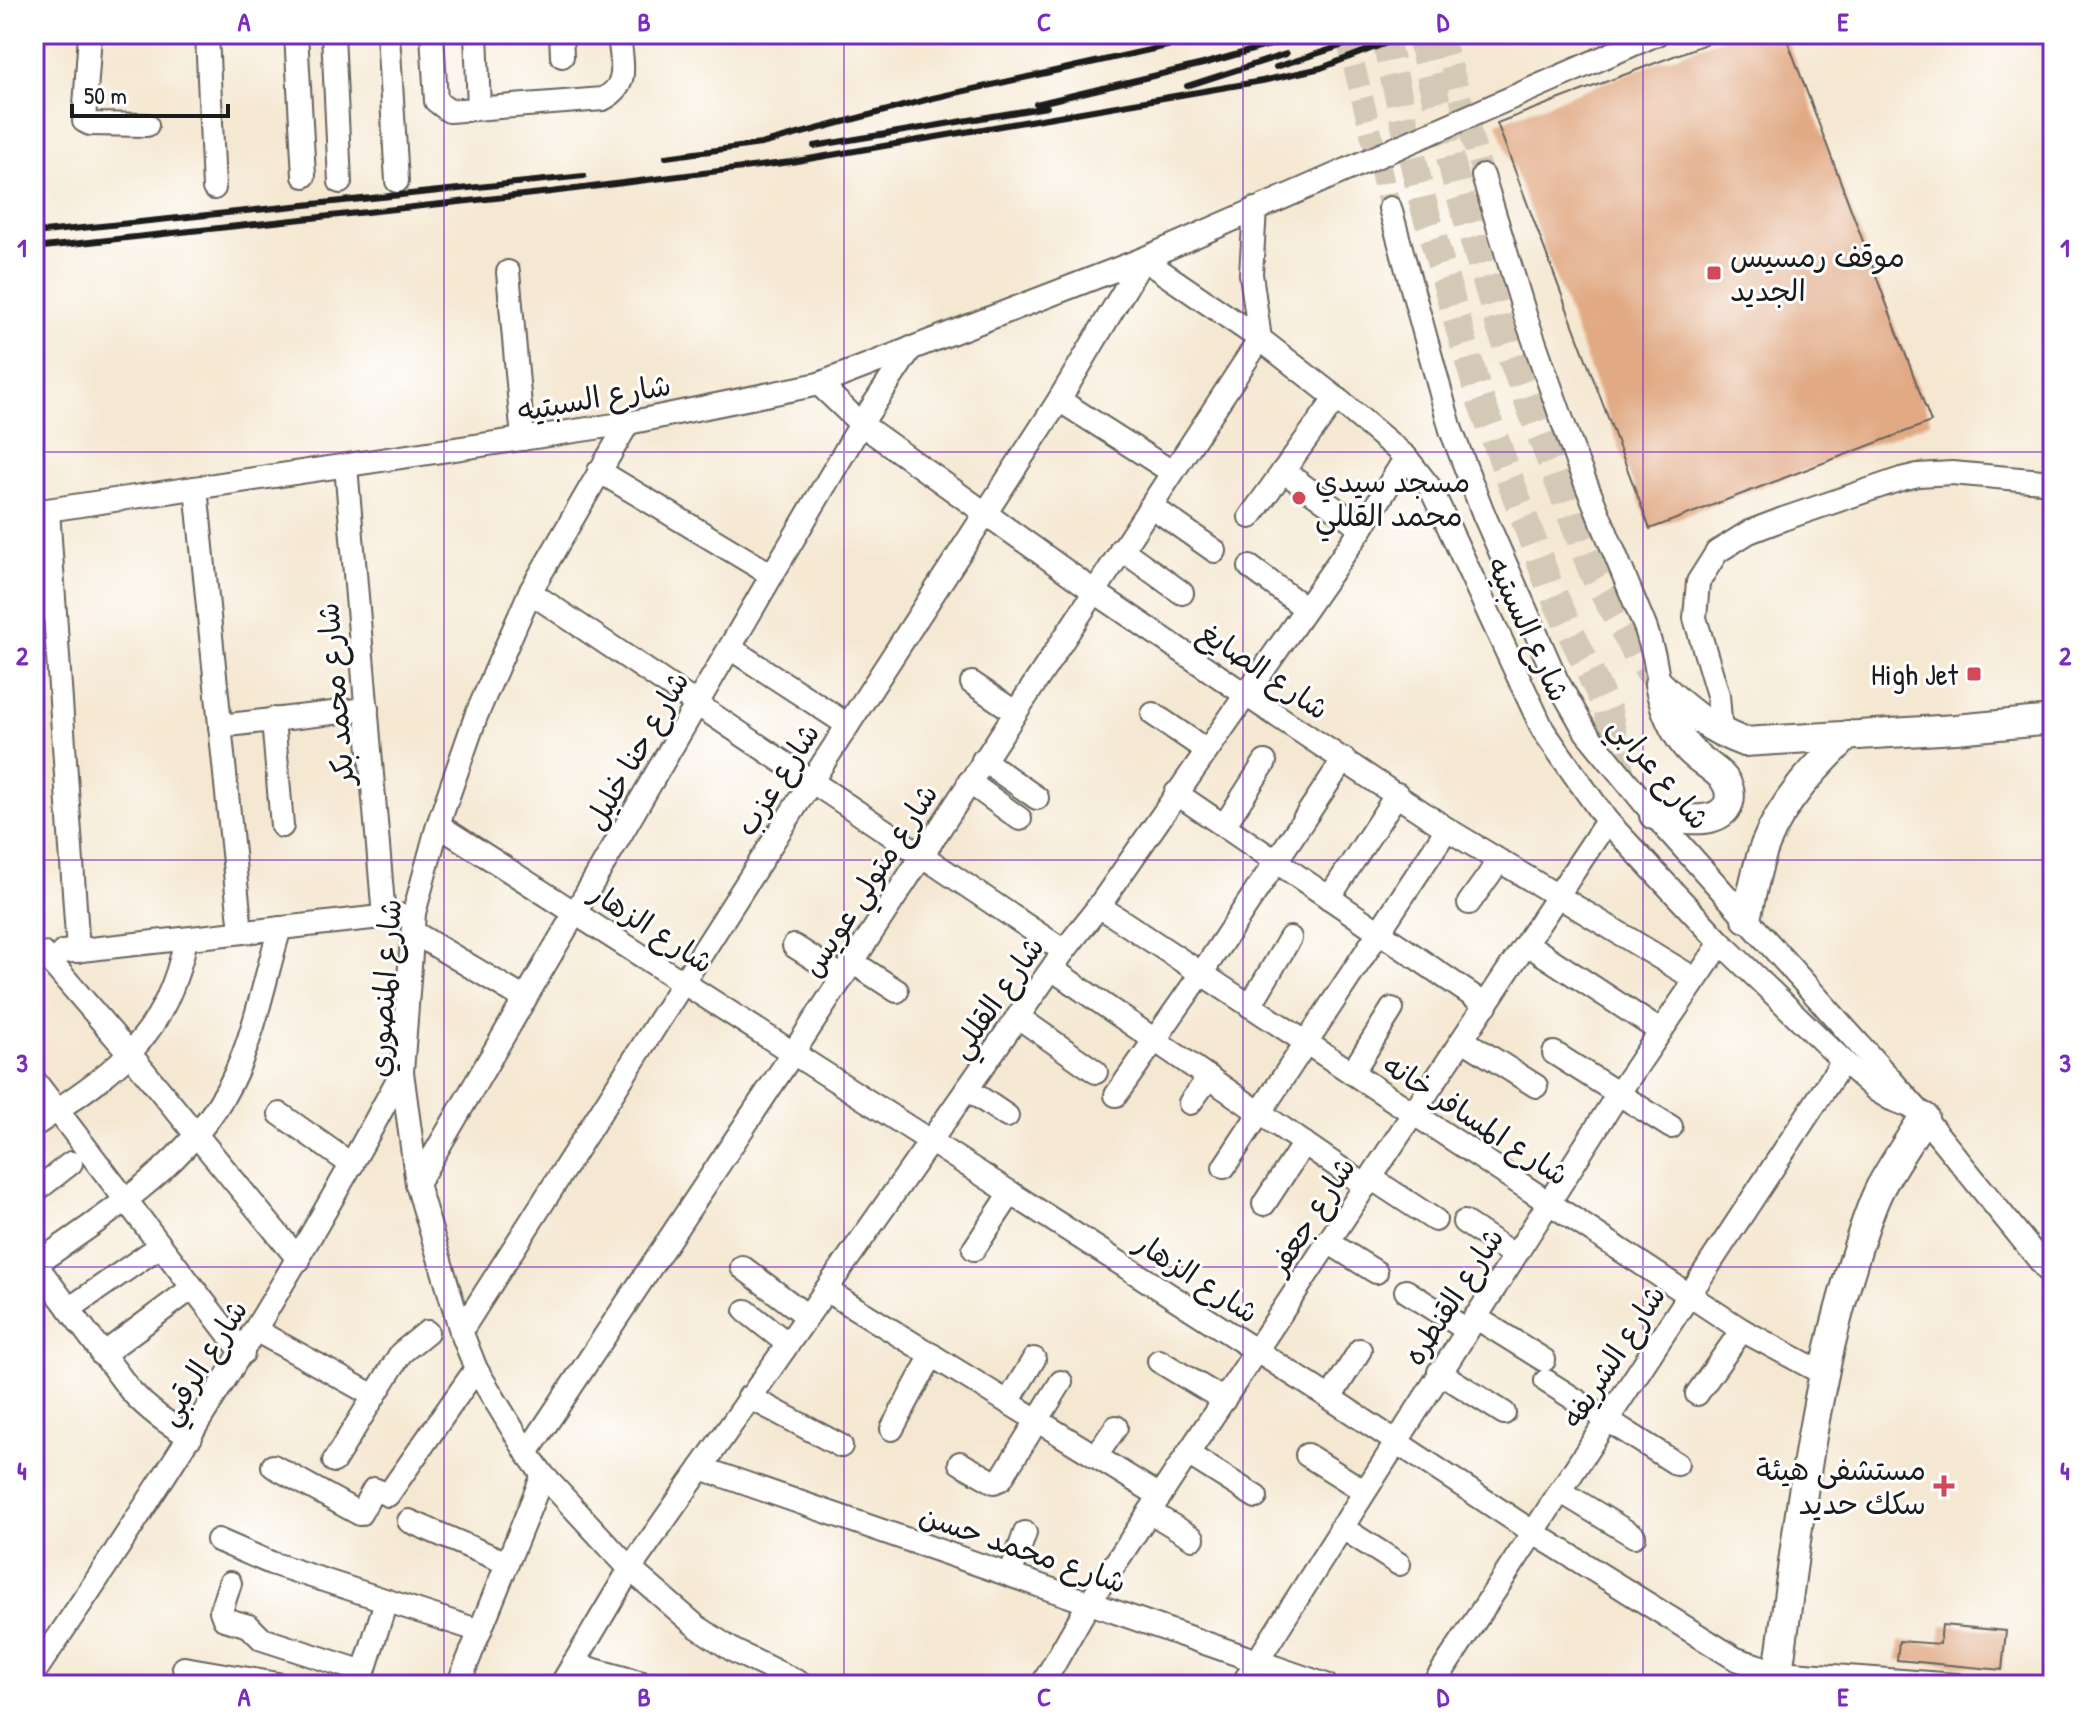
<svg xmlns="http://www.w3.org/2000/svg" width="2087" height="1719" viewBox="0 0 2087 1719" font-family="'Patrick Hand','Playpen Sans Arabic',sans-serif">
	<rect width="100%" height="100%" fill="#fff"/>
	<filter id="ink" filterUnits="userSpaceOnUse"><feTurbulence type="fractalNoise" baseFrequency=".0125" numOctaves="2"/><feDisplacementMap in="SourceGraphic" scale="16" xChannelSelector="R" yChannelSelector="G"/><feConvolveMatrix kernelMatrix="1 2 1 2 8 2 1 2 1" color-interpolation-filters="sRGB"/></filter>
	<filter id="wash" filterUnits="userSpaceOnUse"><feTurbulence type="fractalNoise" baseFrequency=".006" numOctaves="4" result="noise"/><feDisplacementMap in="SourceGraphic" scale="32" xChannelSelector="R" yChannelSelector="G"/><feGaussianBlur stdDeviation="1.8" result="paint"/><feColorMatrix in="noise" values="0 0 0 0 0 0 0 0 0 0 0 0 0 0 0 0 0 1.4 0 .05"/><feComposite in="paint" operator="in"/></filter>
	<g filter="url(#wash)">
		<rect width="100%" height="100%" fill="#f5e8d2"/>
		<g id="blocks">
			<g fill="#e1aa85">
				<polygon points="1732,34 1785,34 1931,422 1650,529 1497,123"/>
				<polygon points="1942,1625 2006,1631 2002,1670 1897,1660 1899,1641 1940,1644"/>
			</g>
		</g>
	</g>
	<g filter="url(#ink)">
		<use href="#blocks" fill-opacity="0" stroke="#68635c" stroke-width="2"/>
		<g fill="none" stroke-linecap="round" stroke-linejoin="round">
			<g stroke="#d4c9b7" stroke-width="22" stroke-dasharray="22 11" stroke-linecap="butt">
				<polyline points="1346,34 1390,208"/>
				<polyline points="1442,34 1483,176"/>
			</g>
			<g stroke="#d4c9b7" stroke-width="28" stroke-dasharray="28 14" stroke-linecap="butt">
				<polyline points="1384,34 1423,203 1479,396 1549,585 1608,711 1621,775"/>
				<polyline points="1420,34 1457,185 1500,327 1593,573 1637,655 1659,684"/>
			</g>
			<defs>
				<g id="minor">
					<polyline points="90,34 84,121 90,124 147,125"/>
					<polyline points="207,34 214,188"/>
					<polyline points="296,34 304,176"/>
					<polyline points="333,34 340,182"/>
					<polyline points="388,34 397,181"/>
					<path d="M432 34 436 101 449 111 603 99C631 85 621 62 619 34"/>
					<polyline points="476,34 479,108"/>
					<polyline points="561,34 562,56"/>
					<polyline points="1483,176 1526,318 1577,462 1646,629 1654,656 1659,684"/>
					<polyline points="1390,208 1451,430 1484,515 1557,681 1586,732 1654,815 1917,1109 2053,1277"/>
					<polyline points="508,272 523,439"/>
					<polyline points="819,384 861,424 1095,592 1246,695 1447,829 1695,979"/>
					<polyline points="1059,400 1172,472"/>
					<polyline points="628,423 530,592 476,716 438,825 414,913 402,1072 417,1184 461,1331 476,1369 527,1453 543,1475 630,1569 696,1626 734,1651 804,1685"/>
					<polyline points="346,466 384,917"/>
					<polyline points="599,471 772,575"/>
					<polyline points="1283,471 1362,528"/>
					<polyline points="196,488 241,932"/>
					<polyline points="1151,506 1215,551"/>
					<polyline points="48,510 78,951"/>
					<polyline points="34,512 628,423 819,384 1143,259 1657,34"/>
					<polyline points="1250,517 1336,398"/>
					<polyline points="1121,549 1182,593"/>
					<polyline points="1250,567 1305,608"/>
					<polyline points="530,592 1064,951"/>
					<polyline points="730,648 848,725"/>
					<polyline points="972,683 1015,712"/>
					<polyline points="1153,714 1206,750"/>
					<polyline points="273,719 282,826"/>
					<polyline points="220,726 367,709"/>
					<polyline points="1721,733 1718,695 1695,618 1698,582 1717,552 1749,532 1783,519 1901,479 1918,475 1952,473 2053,482"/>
					<polyline points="983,760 1037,798"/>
					<polyline points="969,782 1020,819"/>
					<polyline points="1176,793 1486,1005"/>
					<polyline points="438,825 1330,1398 1534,1533 1736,1659 1778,1672 1957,1685"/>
					<polyline points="1224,826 1265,762"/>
					<polyline points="1329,898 1397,794"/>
					<polyline points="1469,903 1499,861"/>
					<polyline points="1099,906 1742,1330 1824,1374"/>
					<polyline points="413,932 525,999"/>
					<polyline points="1527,944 1660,1031"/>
					<polyline points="794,946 841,976"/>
					<polyline points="63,952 399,915"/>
					<polyline points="44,954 130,1054 299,1260"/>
					<polyline points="851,961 897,991"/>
					<polyline points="1052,969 1366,1186"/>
					<polyline points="1250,1006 1290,938"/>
					<polyline points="1018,1017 1096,1072"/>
					<polyline points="1463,1040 1536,1086"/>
					<polyline points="1554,1053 1671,1127"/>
					<polyline points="1352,1073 1392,1009"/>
					<polyline points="34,1080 243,1353"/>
					<polyline points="967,1089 1007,1116"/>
					<polyline points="1116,1095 1201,974 1344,759"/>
					<polyline points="1190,1103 1209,1077"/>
					<polyline points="280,1114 352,1165"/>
					<path d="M34 1126C115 1070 165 1041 186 939"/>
					<polyline points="1224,1167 1447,829"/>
					<polyline points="1371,1178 1435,1220"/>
					<polyline points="417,1184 772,575 861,424 911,348"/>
					<polyline points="34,1192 71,1163"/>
					<polyline points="1264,1204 1304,1143"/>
					<polyline points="1464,1222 1514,1255"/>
					<polyline points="1328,1242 1376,1272"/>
					<polyline points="974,1249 1011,1193"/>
					<path d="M34 1262 130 1390C148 1410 167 1424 191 1437"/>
					<path d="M36 1264C111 1211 199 1158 237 1070 256 1027 266 974 280 928"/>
					<polyline points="742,1267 807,1316"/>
					<polyline points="826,1290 1160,1496"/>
					<polyline points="1406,1291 1467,1330"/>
					<polyline points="69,1309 160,1246"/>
					<polyline points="746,1311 788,1344"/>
					<polyline points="1475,1317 1544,1360"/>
					<polyline points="257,1331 374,1396"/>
					<polyline points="461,1331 811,782 1059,400 1143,259 1260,339 1336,398 1406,457 1431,489 1543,730 1607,821 1721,943 1843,1061 1876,1090 1891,1099 1917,1109"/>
					<polyline points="102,1355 192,1288"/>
					<polyline points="1159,1361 1224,1400"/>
					<polyline points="1439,1372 1504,1413"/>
					<polyline points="1546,1381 1677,1464"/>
					<polyline points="1697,1394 1742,1330"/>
					<polyline points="749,1397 841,1446"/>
					<polyline points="1330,1398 1360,1350"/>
					<polyline points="1008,1402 1034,1359"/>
					<polyline points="892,1429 932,1355"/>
					<polyline points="527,1453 793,1053 1260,339 1251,274 1255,209"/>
					<polyline points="1188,1454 1256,1497"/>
					<polyline points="1307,1455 1364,1491"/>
					<polyline points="1096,1456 1116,1427"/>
					<polyline points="334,1461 401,1353 427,1332"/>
					<polyline points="960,1463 994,1482 1001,1479 1061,1382"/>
					<polyline points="273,1466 360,1514 374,1489 388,1495 476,1369"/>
					<polyline points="701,1468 1326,1685"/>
					<polyline points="1560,1491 1634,1536"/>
					<polyline points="1150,1512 1193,1538"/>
					<polyline points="409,1521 507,1563"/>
					<polyline points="1341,1527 1399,1564"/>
					<polyline points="218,1540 271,1563 480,1631"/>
					<polyline points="1010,1575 1025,1533"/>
					<polyline points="230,1583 221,1611 224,1619 249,1626 262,1639 364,1672"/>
					<polyline points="573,1664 650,1685"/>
					<polyline points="184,1668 283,1685"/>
					<path d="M34 1673C168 1477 290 1281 402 1072"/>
					<polyline points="360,1684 386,1601"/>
					<polyline points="458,1685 543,1475"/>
					<polyline points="561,1685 630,1569 1064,951 1099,906 1362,528 1406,457"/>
					<polyline points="1042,1685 1089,1603 1607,821"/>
					<polyline points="1242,1685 1618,1094 1721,943"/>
					<polyline points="1433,1685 1843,1061"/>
				</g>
				<g id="major">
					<path d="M1659 684C1685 710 1709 729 1744 742L1956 729 2053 720"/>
					<path d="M1654 815C1675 817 1720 829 1729 802 1731 794 1729 786 1724 779 1713 766 1696 759 1686 746 1672 728 1665 710 1660 689"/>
					<path d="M1746 918C1752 894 1756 868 1765 845 1783 800 1815 768 1848 735"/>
					<path d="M1778 1685V1672C1797 1540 1810 1404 1849 1276 1858 1247 1866 1217 1879 1190 1892 1165 1909 1141 1924 1117"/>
				</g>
			</defs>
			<use href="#minor" stroke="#68635c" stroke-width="26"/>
			<use href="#major" stroke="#68635c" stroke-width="32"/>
			<use href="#minor" stroke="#fff" stroke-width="22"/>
			<use href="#major" stroke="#fff" stroke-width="28"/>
			<g stroke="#1c1c1c" stroke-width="6">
				<polyline points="1276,67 1378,34"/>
				<polyline points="1187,86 1286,54"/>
				<polyline points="1036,104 1203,64 1309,34"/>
				<polyline points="814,146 1047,107"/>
				<polyline points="666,157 761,144 933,98 1221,34"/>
				<polyline points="34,233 584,176"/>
				<polyline points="34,248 551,192 791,162 1262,81 1321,68 1410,34"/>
			</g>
		</g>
	</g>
	<path fill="none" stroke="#7b2cbf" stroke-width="2" stroke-opacity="0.55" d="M444 34V1685M844 34V1685M1243 34V1685M1643 34V1685M34 452H2053M34 860H2053M34 1267H2053"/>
	<g fill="#d1495b" stroke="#fff" stroke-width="3">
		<rect x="1706" y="265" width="16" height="16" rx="4"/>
		<circle cx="1299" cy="498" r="8"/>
		<rect x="1966" y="666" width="16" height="16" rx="4"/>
		<path d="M1940 1474h8v8h8v8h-8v8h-8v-8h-8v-8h8z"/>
	</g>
	<g text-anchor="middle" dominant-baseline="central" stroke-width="6" stroke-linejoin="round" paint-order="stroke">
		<g font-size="30" fill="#1c1c1c" stroke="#fff" text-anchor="start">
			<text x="1730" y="256">موقف رمسيس<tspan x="1730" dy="34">الجديد</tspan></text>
			<text x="1315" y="481">مسجد سيدي<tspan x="1315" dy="34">محمد القللي</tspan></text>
			<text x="1958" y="674" text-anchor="end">High Jet</text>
			<text x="1926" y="1469" text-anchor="end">مستشفى هيئة<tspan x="1926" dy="34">سكك حديد</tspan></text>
		</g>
		<g font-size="30" fill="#1c1c1c" stroke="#fff">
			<text transform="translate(594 397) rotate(-10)">شارع السبتيه</text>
			<text transform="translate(1529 629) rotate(65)">شارع السبتيه</text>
			<text transform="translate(1264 670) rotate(34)">شارع الصايغ</text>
			<text transform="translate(335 694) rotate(-95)">شارع محمد بكر</text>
			<text transform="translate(636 750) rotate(-60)">شارع حنا خليل</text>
			<text transform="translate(1660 772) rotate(50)">شارع عرابي</text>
			<text transform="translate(777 779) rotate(-57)">شارع عزب</text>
			<text transform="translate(869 880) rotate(-57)">شارع متولي عويس</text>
			<text transform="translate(652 927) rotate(33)">شارع الزهار</text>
			<text transform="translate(384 988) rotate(-86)">شارع المنصوري</text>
			<text transform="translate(996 997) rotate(-55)">شارع القللي</text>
			<text transform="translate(1476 1119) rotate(33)">شارع المسافر خانه</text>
			<text transform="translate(1311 1215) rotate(-57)">شارع جعفر</text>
			<text transform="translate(1197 1277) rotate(33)">شارع الزهار</text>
			<text transform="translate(1453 1296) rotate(-57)">شارع القنطره</text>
			<text transform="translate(1613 1356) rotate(-57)">شارع الشريفه</text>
			<text transform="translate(202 1362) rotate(-58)">شارع الرقبي</text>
			<text transform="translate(1023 1548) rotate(19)">شارع محمد حسن</text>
		</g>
	</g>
	<rect width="2087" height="1719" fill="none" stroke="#fff" stroke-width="88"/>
	<path d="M72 104v12h156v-12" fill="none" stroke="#1c1c1c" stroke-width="4"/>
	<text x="84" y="104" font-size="24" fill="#1c1c1c" stroke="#ffffff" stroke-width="6" paint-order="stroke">50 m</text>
	<rect x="44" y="44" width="1999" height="1631" fill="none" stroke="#7b2cbf" stroke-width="3"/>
	<g font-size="26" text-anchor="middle" font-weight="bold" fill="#7b2cbf">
		<text x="244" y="31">A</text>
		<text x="644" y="31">B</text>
		<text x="1044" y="31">C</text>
		<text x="1443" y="31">D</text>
		<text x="1843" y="31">E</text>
		<text x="22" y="257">1</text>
		<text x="2065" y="257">1</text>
		<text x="22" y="665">2</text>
		<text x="2065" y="665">2</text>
		<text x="22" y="1072">3</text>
		<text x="2065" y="1072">3</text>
		<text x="22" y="1480">4</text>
		<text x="2065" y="1480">4</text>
		<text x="244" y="1706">A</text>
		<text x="644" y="1706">B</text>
		<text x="1044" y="1706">C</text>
		<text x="1443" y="1706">D</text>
		<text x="1843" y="1706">E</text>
	</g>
</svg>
